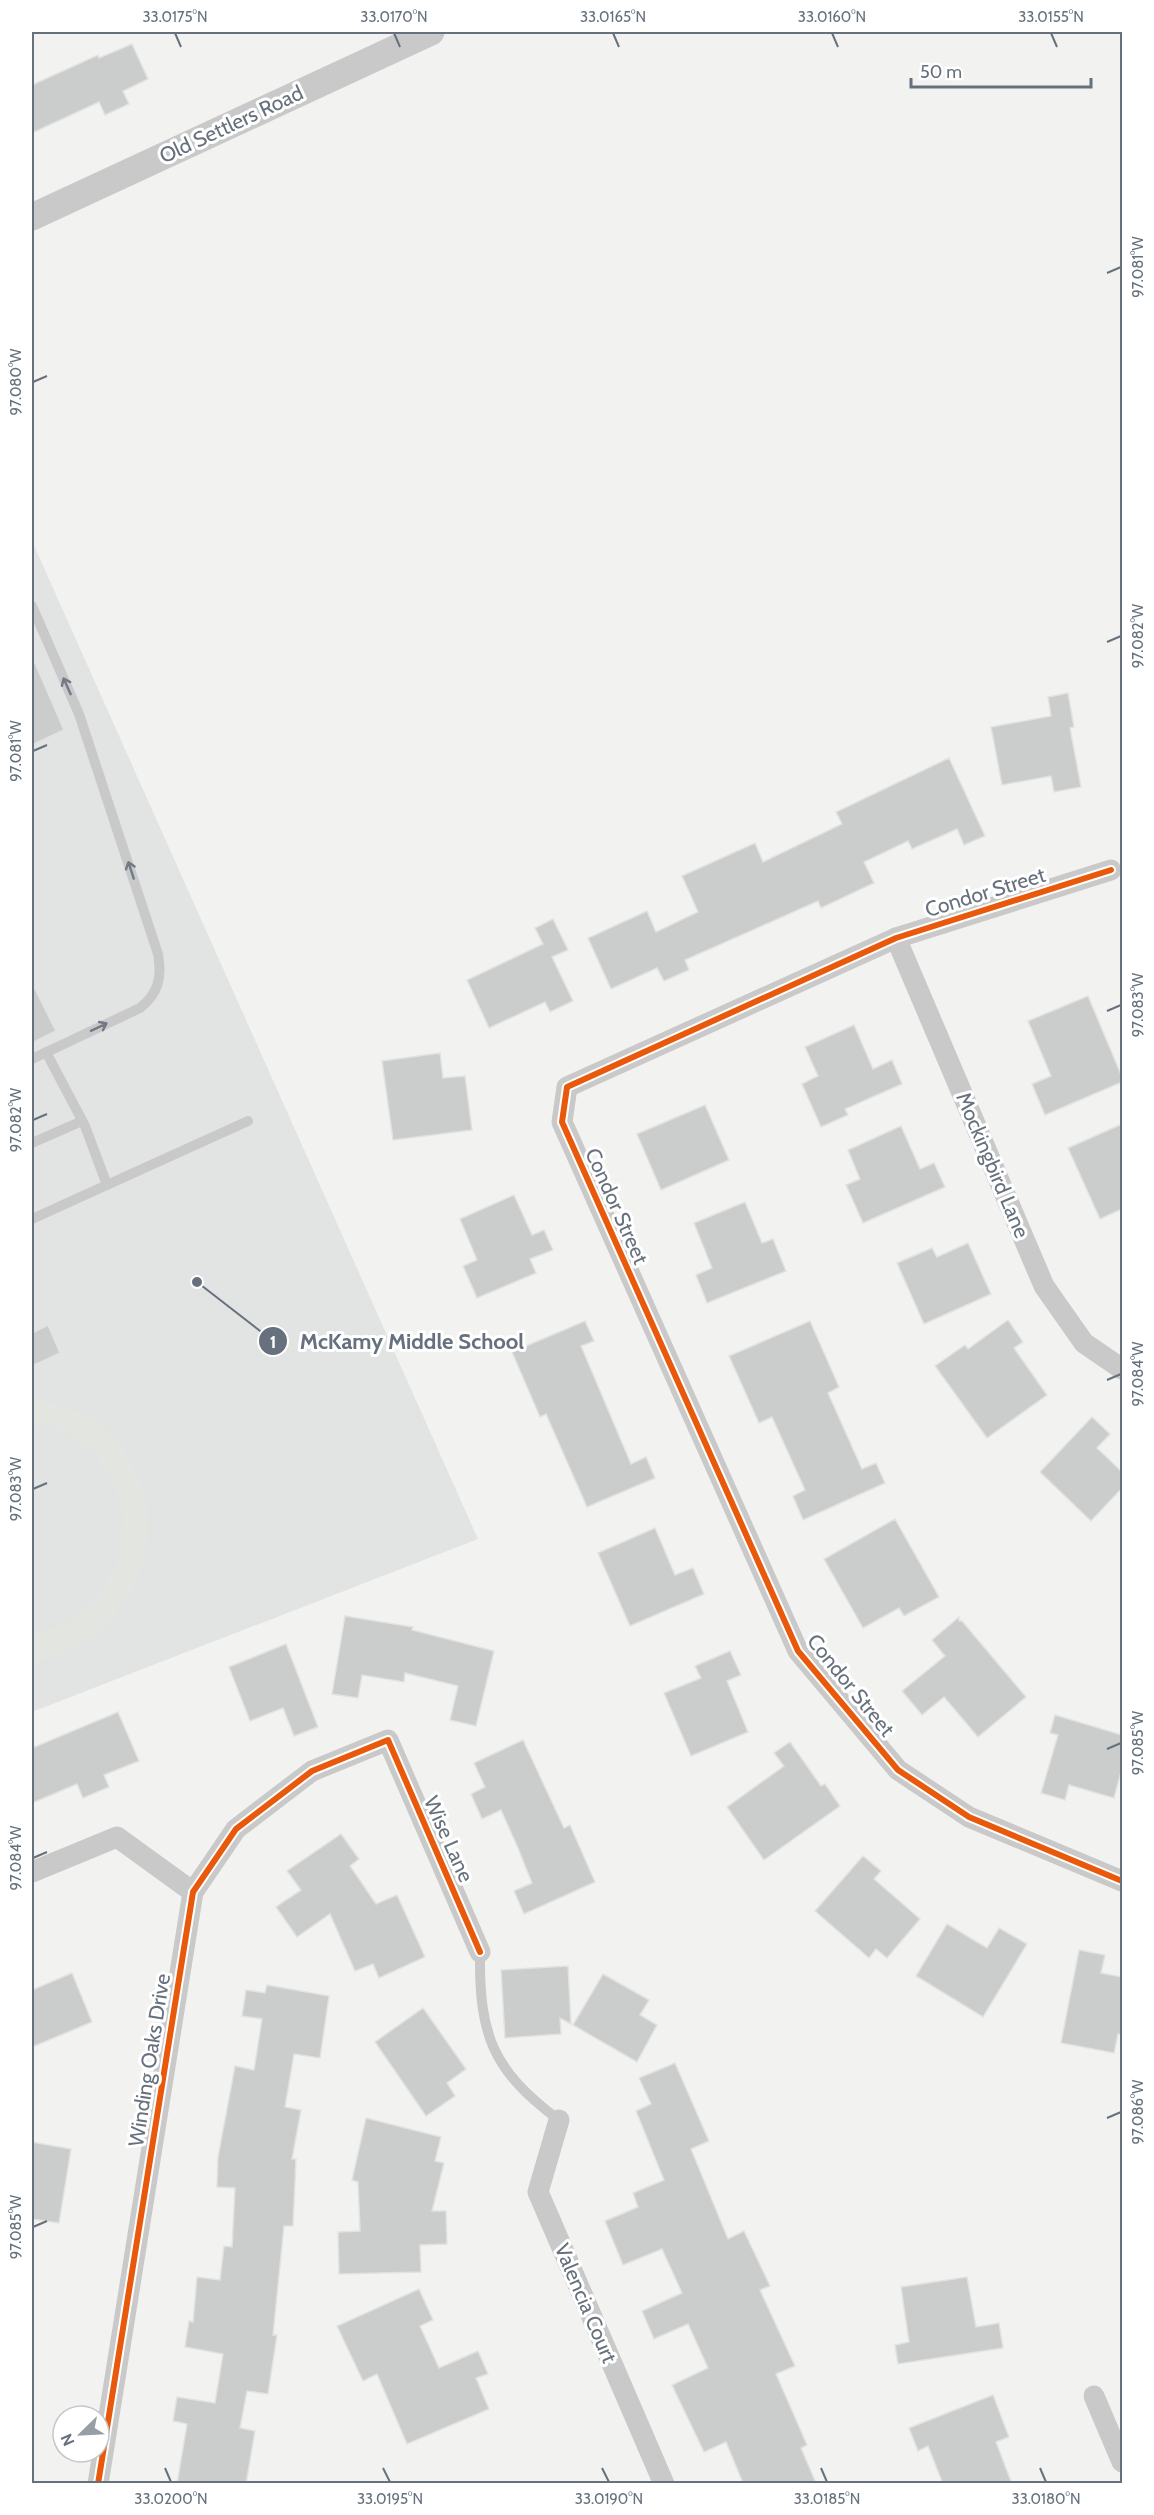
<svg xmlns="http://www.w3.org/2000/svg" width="1154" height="2515" viewBox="0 0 1154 2515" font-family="Cabin,sans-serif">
	<rect width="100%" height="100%" fill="#f2f3f1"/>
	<polygon fill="#e2e4e4" points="32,541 478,1539 32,1712"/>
	<path fill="#e2e5e0" d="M32 1400C57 1404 83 1409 103 1426 109 1430 113 1438 118 1443 158 1492 158 1561 119 1610 113 1617 108 1626 101 1631 81 1647 55 1655 32 1664V1636L66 1623 96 1599 120 1558 123 1515 112 1480 94 1451 56 1426 32 1425Z"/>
	<g fill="#cbcccc" stroke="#e2e2e1" stroke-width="1.5">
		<polygon points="132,44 148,79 123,91 129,104 105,115 99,102 32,133 32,85 98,55 99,58"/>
		<polygon points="32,656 64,730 32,745"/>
		<polygon points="1068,693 1074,727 1070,728 1081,787 1054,792 1051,776 1002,785 991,727 1051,716 1048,697"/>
		<polygon points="949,758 985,836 964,845 957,829 912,849 908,841 864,862 874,883 821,908 818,901 685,960 689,970 664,981 657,968 611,989 588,938 647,911 656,932 698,912 682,876 755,843 763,862 842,824 836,812"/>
		<polygon points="553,919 568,950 552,957 573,1001 550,1012 545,1002 489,1028 467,980 543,944 535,928"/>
		<polygon points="32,983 56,1031 32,1043"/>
		<polygon points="1088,996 1122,1077 1122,1082 1045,1115 1032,1084 1051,1076 1028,1021"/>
		<polygon points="854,1025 873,1069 892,1060 902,1084 845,1109 848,1115 821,1127 802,1084 818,1076 805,1047"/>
		<polygon points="440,1053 443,1078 465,1076 472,1130 393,1140 382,1061"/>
		<polygon points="705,1105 729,1160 661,1190 637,1134"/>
		<polygon points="1122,1124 1122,1209 1100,1219 1068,1148"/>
		<polygon points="901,1126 920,1169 934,1163 945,1187 863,1223 846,1185 860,1179 848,1150"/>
		<polygon points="514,1195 532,1235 544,1230 553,1250 530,1259 536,1273 477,1298 463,1266 477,1260 460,1219"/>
		<polygon points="745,1202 762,1243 773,1239 786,1271 707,1303 696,1275 712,1268 694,1223"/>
		<polygon points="968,1243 991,1294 924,1324 897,1263 932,1248 937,1257"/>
		<polygon points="1008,1320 1023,1342 1014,1348 1047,1395 987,1438 935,1366 965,1345 968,1349"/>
		<polygon points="585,1321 594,1341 581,1346 631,1464 646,1457 655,1478 587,1507 546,1414 540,1417 512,1352"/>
		<polygon points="810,1321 839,1387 828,1393 862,1469 876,1463 885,1483 803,1520 793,1496 805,1490 772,1417 759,1423 729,1356"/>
		<polygon points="48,1325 60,1353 32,1366 32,1333"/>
		<polygon points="1092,1417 1110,1434 1097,1448 1122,1472 1122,1488 1091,1521 1040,1472"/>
		<polygon points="895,1519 939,1597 904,1616 899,1608 863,1628 824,1559"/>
		<polygon points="655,1528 675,1575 693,1568 704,1594 630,1626 598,1553"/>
		<polygon points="345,1616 413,1627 412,1630 494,1651 476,1726 450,1720 458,1686 405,1673 404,1682 362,1675 358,1698 332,1694"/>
		<polygon points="959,1617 959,1621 962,1621 1026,1697 978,1737 944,1697 922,1715 902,1691 945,1656 932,1640"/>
		<polygon points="286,1644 318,1727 294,1736 283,1708 250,1721 229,1667"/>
		<polygon points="730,1651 741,1675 727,1681 748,1732 691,1756 664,1693 701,1678 695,1666"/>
		<polygon points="118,1712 139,1761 104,1775 109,1787 83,1798 77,1784 32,1803 32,1748"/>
		<polygon points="1055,1715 1122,1735 1122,1768 1114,1798 1069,1785 1065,1800 1041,1793 1058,1735 1050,1733"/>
		<polygon points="523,1740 564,1828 570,1825 595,1882 524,1914 514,1891 532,1883 518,1848 501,1810 482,1819 471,1794 485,1787 474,1763"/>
		<polygon points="790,1742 821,1786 825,1784 840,1806 764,1860 727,1807 784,1766 774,1753"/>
		<polygon points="341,1834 359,1859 350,1866 376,1904 397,1895 425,1957 379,1978 373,1964 355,1971 330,1914 297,1937 276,1907 301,1890 287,1871"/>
		<polygon points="863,1856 881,1871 874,1879 920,1919 887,1958 876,1949 869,1958 815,1911"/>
		<polygon points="947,1924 987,1948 999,1928 1027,1944 983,2017 916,1976"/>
		<polygon points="1079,1950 1105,1955 1101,1973 1122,1977 1122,2035 1118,2034 1114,2053 1061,2043"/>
		<polygon points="568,1966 571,2024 560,2018 561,2034 505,2038 501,1970"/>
		<polygon points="72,1973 92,2022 32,2047 32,1990"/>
		<polygon points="603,1974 649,2000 640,2015 657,2025 637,2062 573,2025"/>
		<polygon points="267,1985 329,1996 320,2058 294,2054 285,2107 301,2110 292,2159 296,2159 293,2226 284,2226 273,2335 277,2335 268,2394 247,2391 240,2428 255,2431 246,2484 177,2484 187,2424 173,2421 177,2397 215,2403 223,2354 185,2347 189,2321 193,2322 197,2277 220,2280 224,2246 232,2247 235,2188 217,2187 218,2157 235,2066 254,2070 262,2019 242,2016 246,1990 265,1993"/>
		<polygon points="423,2008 466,2069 447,2083 455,2096 426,2116 375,2042"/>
		<polygon points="675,2063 709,2141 691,2149 728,2239 744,2231 770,2286 760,2290 795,2366 776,2374 807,2445 801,2448 816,2483 743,2483 726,2442 704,2452 672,2385 708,2368 688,2324 654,2339 642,2311 682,2293 662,2249 623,2265 605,2221 638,2207 633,2193 664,2180 636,2111 651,2104 639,2078"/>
		<polygon points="366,2118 441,2137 435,2161 444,2163 432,2211 446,2211 447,2244 420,2245 421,2272 339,2274 338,2232 360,2231 358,2182 352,2180"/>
		<polygon points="32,2142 71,2149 59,2223 32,2219"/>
		<polygon points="967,2277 976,2327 999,2323 1003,2348 898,2364 895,2345 909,2342 901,2287"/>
		<polygon points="419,2289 433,2320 420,2326 439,2368 478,2351 488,2374 476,2378 489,2409 407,2444 377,2374 363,2381 337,2326"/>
		<polygon points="993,2395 1009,2437 996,2442 1012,2484 943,2484 928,2446 918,2451 909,2428"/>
	</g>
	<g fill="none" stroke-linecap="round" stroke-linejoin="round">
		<g stroke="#c9c9ca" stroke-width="10">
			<path d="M32 606 79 714 158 954C162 977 159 993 140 1008L32 1059"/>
			<polyline points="46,1052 85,1126 107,1185"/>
			<polyline points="32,1143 82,1121"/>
			<polyline points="32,1219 248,1121"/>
			<path d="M480 1952C479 2035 492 2070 559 2120"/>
		</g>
		<g stroke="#c9c9ca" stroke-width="21">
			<polyline points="1111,870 896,938 567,1087 562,1122 798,1651 898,1770 969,1817 1122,1881"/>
			<polyline points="896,938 1044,1286 1084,1343 1122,1369"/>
			<polyline points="32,1872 117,1837 193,1892"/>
			<polyline points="559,2120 538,2192 664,2484"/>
			<polyline points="1094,2396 1122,2462"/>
			<polyline points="98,2484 193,1892 236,1829 312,1771 388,1740 480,1952"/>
		</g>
		<polyline stroke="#c9c9ca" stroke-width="27" points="32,217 431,32"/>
		<defs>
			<g id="cycleway">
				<polyline points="1111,870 896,938 567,1087 562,1122 798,1651 898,1770 969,1817 1122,1881"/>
				<polyline points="98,2484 193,1892 236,1829 312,1771 388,1740 480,1952"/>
			</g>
		</defs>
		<use href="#cycleway" stroke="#fff" stroke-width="10"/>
		<use href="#cycleway" stroke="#e8590c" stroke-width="6"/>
	</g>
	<defs><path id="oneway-shaft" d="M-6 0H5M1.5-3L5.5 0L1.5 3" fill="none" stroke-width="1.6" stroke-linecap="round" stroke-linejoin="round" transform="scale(1.5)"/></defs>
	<g stroke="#717a86">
		<use href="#oneway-shaft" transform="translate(67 686) rotate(-114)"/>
		<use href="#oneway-shaft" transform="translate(131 870) rotate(-108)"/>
		<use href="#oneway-shaft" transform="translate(99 1027) rotate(-25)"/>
	</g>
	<path fill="none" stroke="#67717e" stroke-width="2" d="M175 33 181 47M394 33 400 47M613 33 619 47M832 33 838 47M1051 33 1057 47M1107 273 1121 267M33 382 47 376M1107 642 1121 636M33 751 47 745M1107 1011 1121 1005M33 1120 47 1114M1107 1380 1121 1374M33 1489 47 1483M1107 1749 1121 1743M33 1858 47 1852M1107 2118 1121 2112M33 2227 47 2221M165 2468 171 2482M383 2468 390 2482M602 2468 609 2482M821 2468 827 2482M1040 2468 1046 2482"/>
	<g text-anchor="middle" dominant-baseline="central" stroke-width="6" stroke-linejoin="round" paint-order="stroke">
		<g font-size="21" fill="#67717e" stroke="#fff">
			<text transform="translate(231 124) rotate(-25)">Old Settlers Road</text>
			<text transform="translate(985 892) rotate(-17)">Condor Street</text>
			<text transform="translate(993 1165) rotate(67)">Mockingbird Lane</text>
			<text transform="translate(617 1206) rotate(66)">Condor Street</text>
			<text transform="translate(851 1685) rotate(51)">Condor Street</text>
			<text transform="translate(449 1839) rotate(66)">Wise Lane</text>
			<text transform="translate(149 2060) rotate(-81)">Winding Oaks Drive</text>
			<text transform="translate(586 2303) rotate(67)">Valencia Court</text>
		</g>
	</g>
	<path fill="none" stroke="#67717e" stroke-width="2" d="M197 1282L273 1341"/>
	<g fill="#67717e" stroke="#fff" stroke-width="2">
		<circle cx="197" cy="1282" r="6"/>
		<circle cx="273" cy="1341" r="15"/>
	</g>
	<g font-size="18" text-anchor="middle" font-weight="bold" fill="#fff">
		<text x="273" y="1348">1</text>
	</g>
	<g font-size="22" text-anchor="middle" font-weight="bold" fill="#67717e" stroke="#fff" stroke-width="6" stroke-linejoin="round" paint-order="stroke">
		<text x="412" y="1349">McKamy Middle School</text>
	</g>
	<rect width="1154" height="2515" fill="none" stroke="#ffffff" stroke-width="66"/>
	<g transform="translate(81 2434) rotate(246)"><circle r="28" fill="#ffffff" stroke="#c2c6cb" stroke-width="1.5"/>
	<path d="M0-4.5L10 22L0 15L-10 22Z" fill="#989ea6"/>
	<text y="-9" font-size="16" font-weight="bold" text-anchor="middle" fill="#67717e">N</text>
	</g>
	<path d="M911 78v9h180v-9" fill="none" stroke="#67717e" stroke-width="3"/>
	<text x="920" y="78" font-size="18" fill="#67717e" stroke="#ffffff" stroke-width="4.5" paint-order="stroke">50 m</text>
	<rect x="33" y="33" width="1088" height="2449" fill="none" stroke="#67717e" stroke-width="2"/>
	<g font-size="15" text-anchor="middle" fill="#67717e">
		<text x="175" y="22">33.0175°N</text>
		<text x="394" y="22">33.0170°N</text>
		<text x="613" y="22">33.0165°N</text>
		<text x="832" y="22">33.0160°N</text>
		<text x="1051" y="22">33.0155°N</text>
		<text transform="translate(1138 267) rotate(-90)" y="5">97.081°W</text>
		<text transform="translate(16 382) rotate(-90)" y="5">97.080°W</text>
		<text transform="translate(1138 636) rotate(-90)" y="5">97.082°W</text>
		<text transform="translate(16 751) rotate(-90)" y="5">97.081°W</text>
		<text transform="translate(1138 1005) rotate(-90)" y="5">97.083°W</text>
		<text transform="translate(16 1120) rotate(-90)" y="5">97.082°W</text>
		<text transform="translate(1138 1374) rotate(-90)" y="5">97.084°W</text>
		<text transform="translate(16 1489) rotate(-90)" y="5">97.083°W</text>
		<text transform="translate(1138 1743) rotate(-90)" y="5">97.085°W</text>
		<text transform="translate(16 1858) rotate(-90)" y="5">97.084°W</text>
		<text transform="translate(1138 2112) rotate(-90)" y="5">97.086°W</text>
		<text transform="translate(16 2227) rotate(-90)" y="5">97.085°W</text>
		<text x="171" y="2504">33.0200°N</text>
		<text x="390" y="2504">33.0195°N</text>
		<text x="609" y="2504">33.0190°N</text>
		<text x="827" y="2504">33.0185°N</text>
		<text x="1046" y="2504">33.0180°N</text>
	</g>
</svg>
